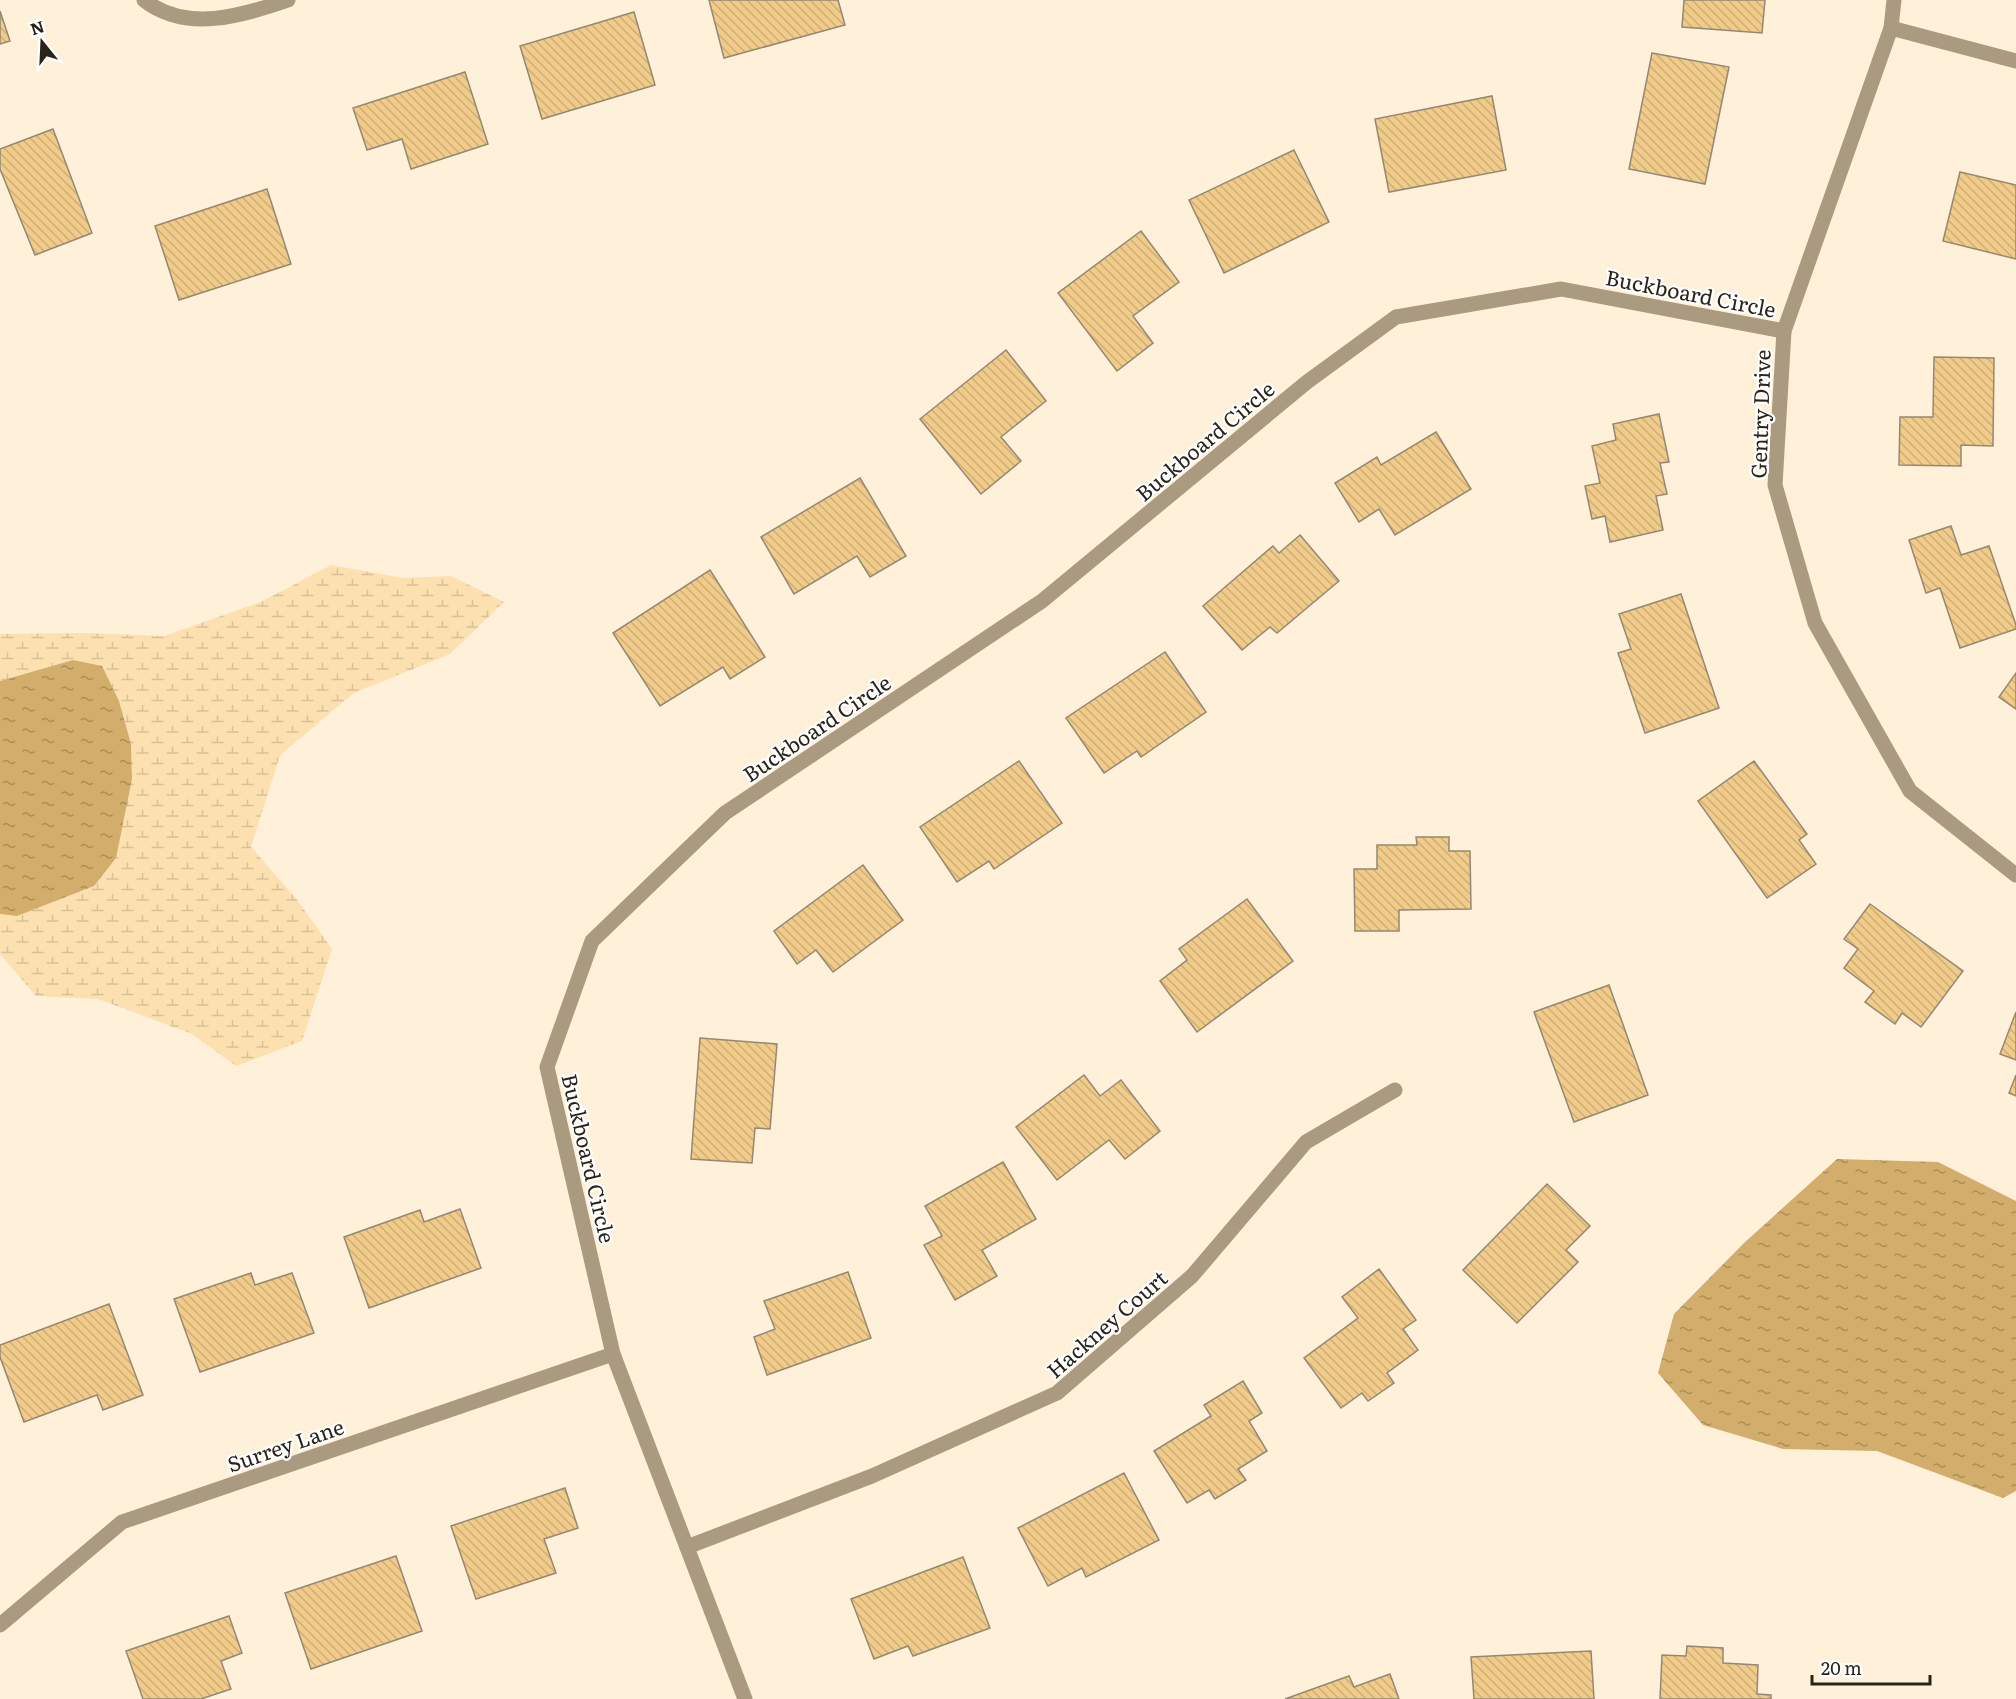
<svg xmlns="http://www.w3.org/2000/svg" width="2016" height="1699" viewBox="0 0 2016 1699" font-family="Literata,serif">
	<defs>
		<pattern id="wetland-marsh" width="20" height="14" patternUnits="userSpaceOnUse" patternTransform="scale(1.5)"><rect width="20" height="14" fill="#fce0b0"/><path d="M1 5h8M5 5V1M11 12h8M15 12V8" fill="none" stroke="#d8c097"/></pattern>
		<pattern id="water-ripples" width="26" height="14" patternUnits="userSpaceOnUse" patternTransform="scale(1.5)"><rect width="26" height="14" fill="#d2ad6c"/><path d="M2 4q2-2 4 0t4 0M15 11q2-2 4 0t4 0" fill="none" stroke="#aa8d58"/></pattern>
		<pattern id="building-back-hatch" width="6" height="6" patternUnits="userSpaceOnUse" patternTransform="scale(1.5)"><rect width="6" height="6" fill="#f1cb89"/><path d="M-1 5l2 2M0 0l6 6M5-1l2 2" fill="none" stroke="#cfae76"/></pattern>
	</defs>
	<rect width="100%" height="100%" fill="#fff0d9"/>
	<polygon fill="url(#wetland-marsh)" points="331,565 403,578 451,576 504,602 450,654 354,693 280,755 251,847 298,901 332,949 302,1041 236,1066 192,1034 98,999 36,996 0,954 0,914 17,916 94,886 124,815 132,779 131,744 119,701 73,660 0,681 0,634 83,633 164,636 261,602"/>
	<g fill="url(#water-ripples)">
		<polygon points="73,660 102,666 119,701 131,744 132,779 116,858 94,886 17,916 0,914 0,681"/>
		<polygon points="1837,1159 1938,1162 2016,1201 2016,1491 2003,1498 1877,1451 1783,1449 1703,1425 1658,1373 1674,1314 1744,1243"/>
	</g>
	<g fill="url(#building-back-hatch)" stroke="#958872" stroke-width="1.5">
		<polygon points="709,0 838,0 845,25 724,58"/>
		<polygon points="1684,0 1765,0 1762,33 1682,27"/>
		<polygon points="0,11 10,41 0,44"/>
		<polygon points="634,12 655,85 542,119 520,46"/>
		<polygon points="1652,53 1729,67 1705,184 1629,169"/>
		<polygon points="465,72 488,144 411,169 402,139 367,150 353,108"/>
		<polygon points="1492,96 1506,170 1389,192 1375,119"/>
		<polygon points="53,129 92,233 35,255 0,169 0,149"/>
		<polygon points="1294,150 1329,222 1224,273 1189,200"/>
		<polygon points="1960,172 2016,185 2016,259 1943,241"/>
		<polygon points="267,189 291,264 179,300 155,226"/>
		<polygon points="1141,231 1179,282 1133,316 1153,343 1117,371 1058,293"/>
		<polygon points="1006,350 1046,401 1001,437 1021,461 981,494 920,419"/>
		<polygon points="1934,357 1994,358 1993,446 1961,445 1961,466 1899,465 1900,417 1933,417"/>
		<polygon points="1659,414 1669,462 1660,463 1667,494 1656,496 1663,530 1610,542 1605,516 1592,519 1585,486 1600,483 1592,446 1616,440 1613,424"/>
		<polygon points="1436,432 1471,489 1395,535 1379,509 1359,522 1335,483 1377,457 1381,465"/>
		<polygon points="860,478 906,556 870,577 857,556 794,594 761,537"/>
		<polygon points="1951,526 1961,555 1989,546 2016,625 2016,629 1960,648 1940,588 1926,593 1909,540"/>
		<polygon points="1300,535 1339,581 1277,633 1270,627 1242,650 1203,606 1273,546 1279,553"/>
		<polygon points="710,570 765,657 730,679 723,667 660,706 613,633"/>
		<polygon points="1681,594 1719,708 1645,733 1618,653 1631,649 1619,614"/>
		<polygon points="1165,652 1206,712 1141,757 1137,751 1104,773 1066,718"/>
		<polygon points="2016,673 2016,709 1999,697"/>
		<polygon points="1019,761 1062,823 994,869 989,861 957,882 920,827"/>
		<polygon points="1754,761 1807,834 1799,840 1816,864 1767,898 1698,801"/>
		<polygon points="1416,837 1449,837 1449,851 1470,851 1471,909 1399,910 1399,931 1355,931 1354,869 1377,869 1377,845 1417,845"/>
		<polygon points="863,865 903,920 833,972 816,950 797,964 774,931"/>
		<polygon points="1247,899 1293,961 1197,1032 1160,981 1187,960 1179,949"/>
		<polygon points="1870,904 1963,971 1921,1027 1902,1013 1895,1024 1865,1002 1874,991 1844,968 1858,949 1844,939"/>
		<polygon points="1609,985 1648,1095 1574,1122 1534,1012"/>
		<polygon points="2016,1012 2016,1060 2000,1054"/>
		<polygon points="700,1038 777,1044 770,1129 755,1128 752,1163 691,1159"/>
		<polygon points="1084,1075 1100,1096 1121,1080 1160,1131 1125,1159 1109,1140 1057,1180 1016,1127"/>
		<polygon points="2016,1075 2016,1096 2009,1093"/>
		<polygon points="1003,1162 1036,1219 982,1250 997,1276 955,1300 924,1245 942,1236 925,1206"/>
		<polygon points="1547,1184 1590,1226 1566,1250 1578,1262 1517,1323 1463,1270"/>
		<polygon points="460,1209 481,1268 369,1308 344,1237 420,1210 424,1222"/>
		<polygon points="1379,1269 1416,1320 1403,1329 1418,1350 1387,1373 1394,1383 1368,1401 1362,1393 1341,1408 1304,1358 1358,1318 1342,1297"/>
		<polygon points="848,1272 871,1338 767,1375 754,1337 775,1329 764,1301"/>
		<polygon points="251,1273 255,1285 292,1273 314,1333 200,1372 174,1299"/>
		<polygon points="109,1304 143,1395 103,1410 97,1395 24,1422 0,1357 0,1345"/>
		<polygon points="1243,1381 1262,1413 1249,1421 1267,1451 1238,1469 1246,1480 1215,1499 1209,1490 1187,1503 1154,1451 1211,1416 1204,1405"/>
		<polygon points="1124,1473 1159,1540 1086,1577 1082,1568 1048,1586 1018,1528"/>
		<polygon points="565,1488 578,1528 544,1539 556,1573 476,1599 451,1526"/>
		<polygon points="396,1556 422,1631 311,1669 285,1593"/>
		<polygon points="963,1557 990,1628 913,1656 908,1646 874,1659 851,1599"/>
		<polygon points="229,1616 242,1653 221,1661 231,1689 201,1699 143,1699 126,1651"/>
		<polygon points="1687,1646 1723,1648 1723,1663 1758,1665 1757,1694 1771,1695 1771,1699 1660,1699 1662,1655 1686,1656"/>
		<polygon points="1591,1651 1594,1699 1474,1699 1471,1657"/>
		<polygon points="1390,1674 1399,1699 1285,1699 1349,1676 1354,1687"/>
	</g>
	<g fill="none" stroke-linecap="round" stroke-linejoin="round">
		<g stroke="#aa9a7f" stroke-width="15">
			<path d="M144 0C186 33 242 16 288 0"/>
			<polyline points="1894,0 1891,28 1784,331 1775,485 1815,623 1910,791 2016,875"/>
			<polyline points="1891,28 2016,61"/>
			<polyline points="687,1547 872,1476 1057,1393 1192,1276 1306,1142 1395,1090"/>
			<polyline points="0,1625 122,1522 613,1354"/>
			<polyline points="745,1699 613,1354 547,1067 592,941 725,813 1042,601 1307,382 1396,317 1561,289 1784,331"/>
		</g>
	</g>
	<g text-anchor="middle" dominant-baseline="central" stroke-width="4.5" stroke-linejoin="round" paint-order="stroke">
		<g font-size="21" fill="#29241b" stroke="#fff">
			<text transform="translate(1691 292) rotate(11)">Buckboard Circle</text>
			<text transform="translate(1759 414) rotate(-88)">Gentry Drive</text>
			<text transform="translate(1204 440) rotate(-40)">Buckboard Circle</text>
			<text transform="translate(816 727) rotate(-34)">Buckboard Circle</text>
			<text transform="translate(590 1158) rotate(77)">Buckboard Circle</text>
			<text transform="translate(1106 1323) rotate(-41)">Hackney Court</text>
			<text transform="translate(285 1444) rotate(-19)">Surrey Lane</text>
		</g>
	</g>
	<g transform="translate(42 42) rotate(342)" stroke="#ffffff" stroke-width="4.5" paint-order="stroke">
	<path d="M0-4.5L10 22L0 15L-10 22Z" fill="#29241b"/>
	<text y="-9" font-size="16" font-weight="bold" text-anchor="middle" fill="#29241b">N</text>
	</g>
	<path d="M1812 1675v9h118v-9" fill="none" stroke="#29241b" stroke-width="3"/>
	<text x="1821" y="1675" font-size="18" fill="#29241b" stroke="#ffffff" stroke-width="4.5" paint-order="stroke">20 m</text>
</svg>
